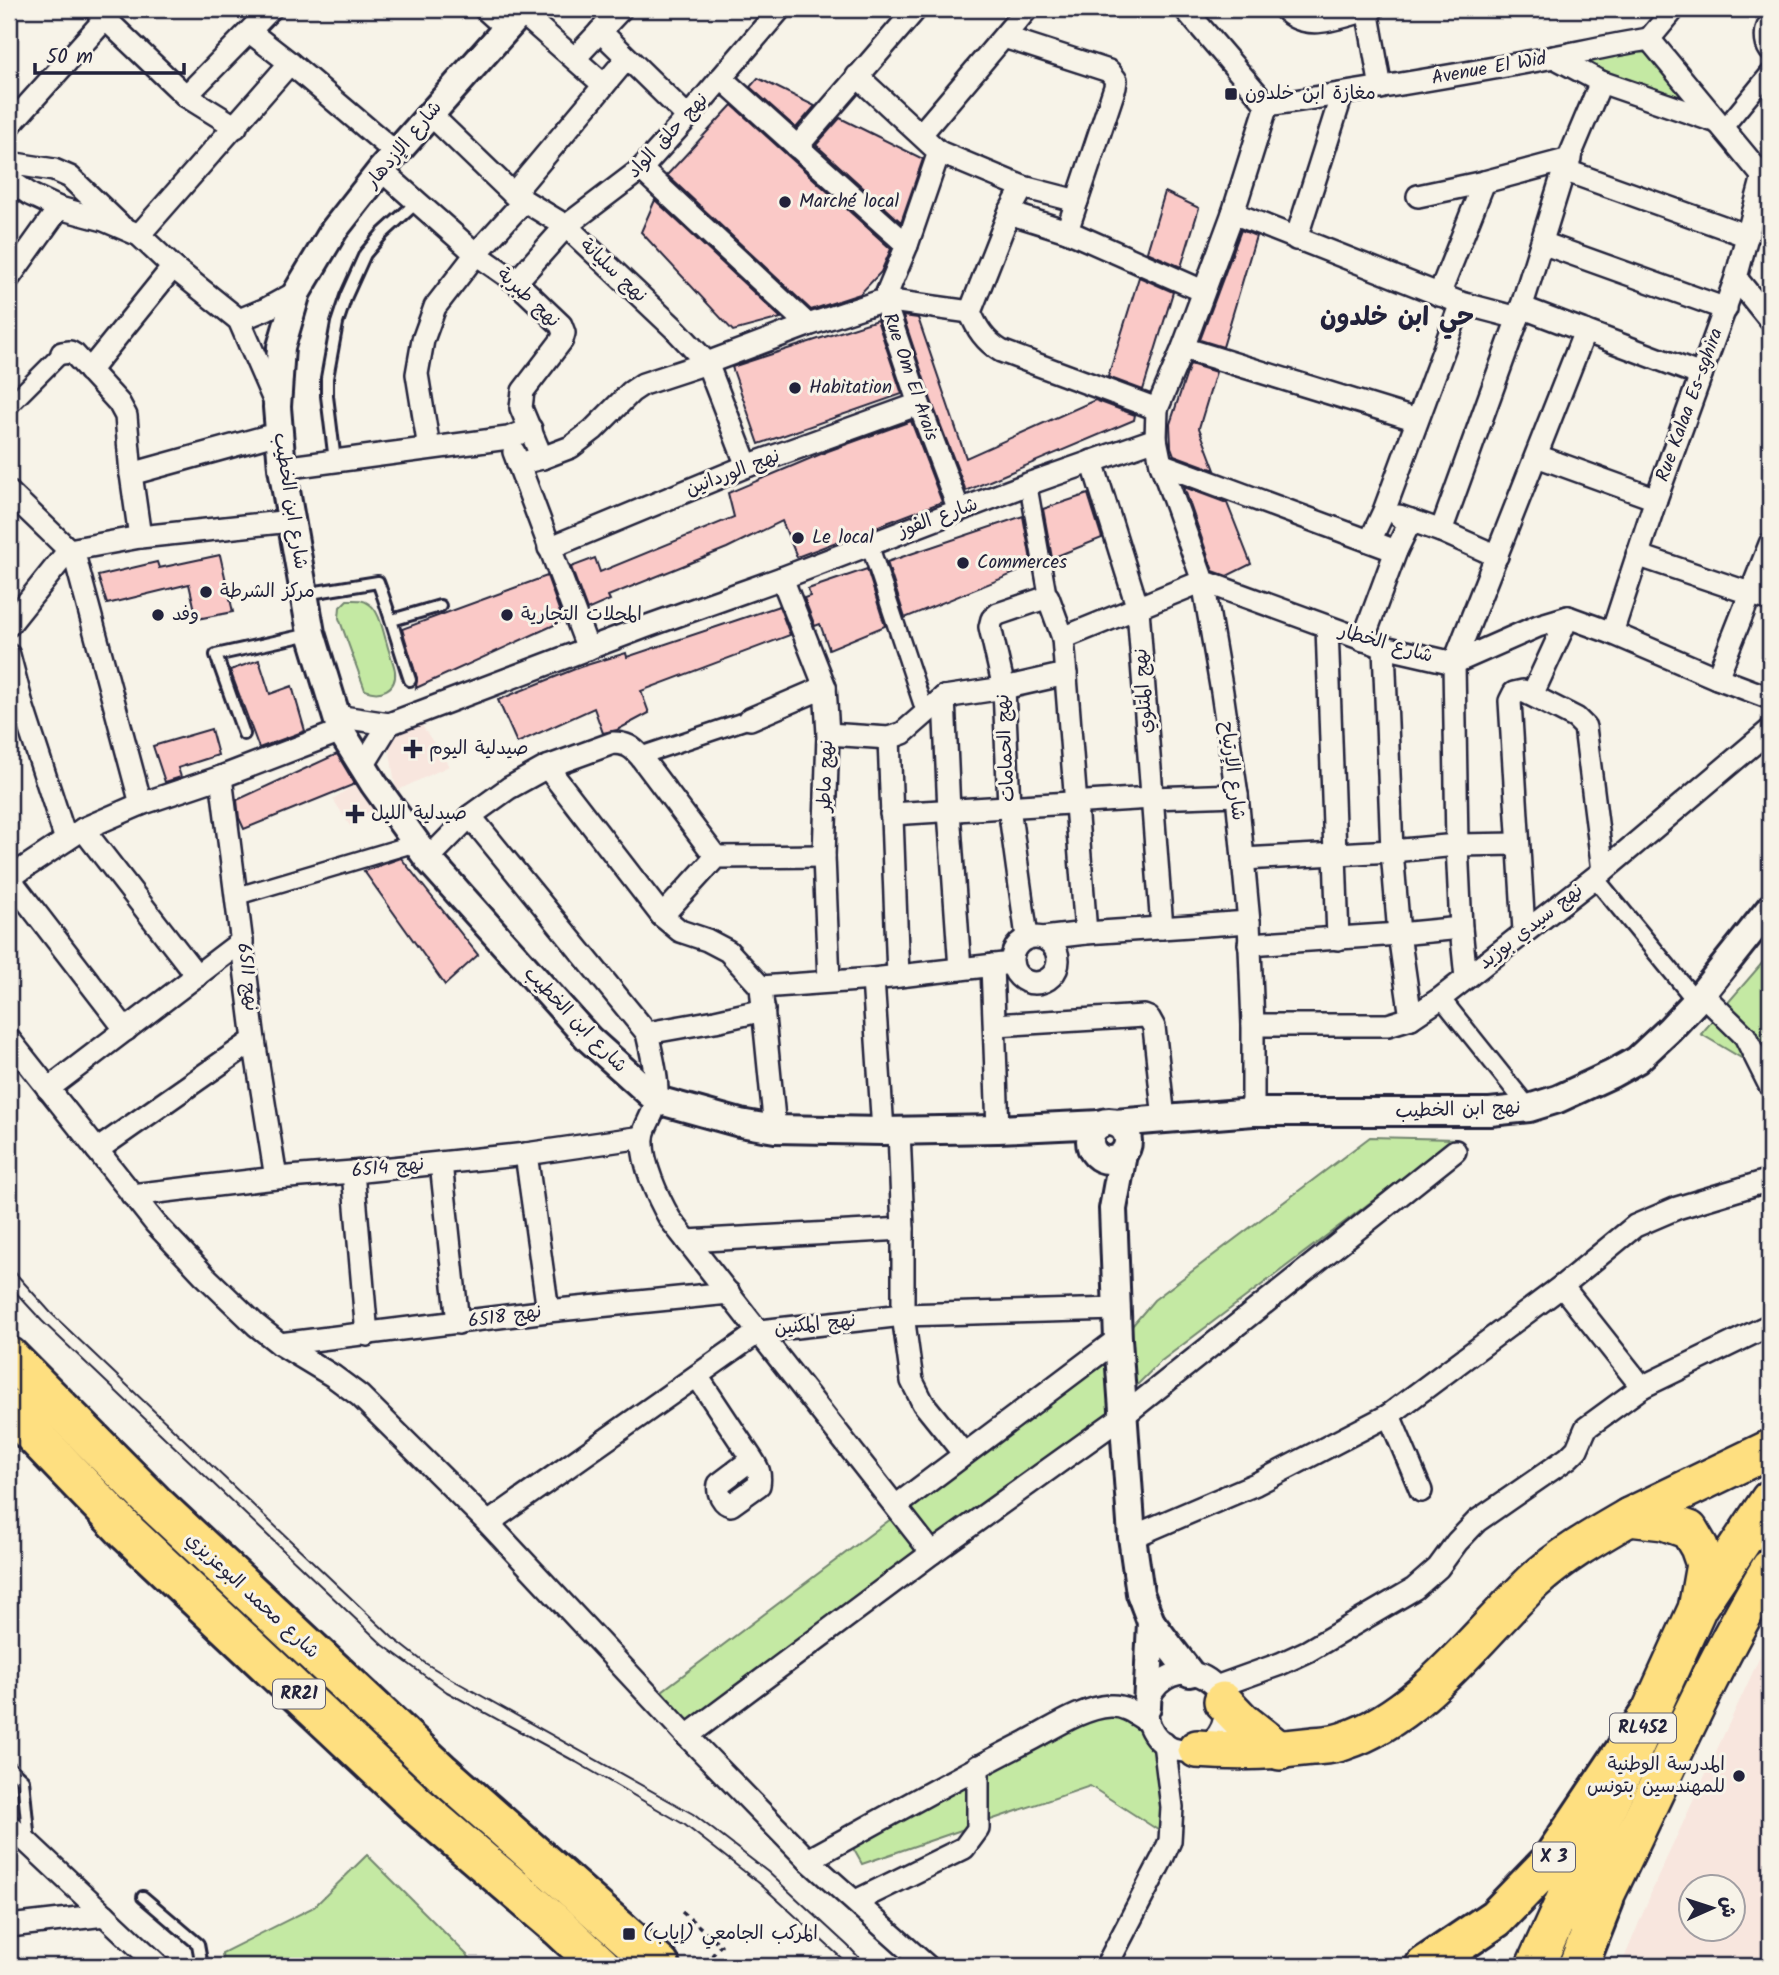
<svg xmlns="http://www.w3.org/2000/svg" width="1779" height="1975" viewBox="0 0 1779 1975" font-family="Kalam,'Playpen Sans Arabic',sans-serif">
	<rect width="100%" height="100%" fill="#f7f3e8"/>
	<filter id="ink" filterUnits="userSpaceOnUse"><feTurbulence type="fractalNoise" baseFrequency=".0143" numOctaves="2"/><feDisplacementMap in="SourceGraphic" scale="14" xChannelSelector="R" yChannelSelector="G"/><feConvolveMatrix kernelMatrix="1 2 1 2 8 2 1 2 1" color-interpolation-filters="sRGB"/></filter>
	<g filter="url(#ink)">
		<g fill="#f8e6de" fill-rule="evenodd">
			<polygon points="417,718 449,766 396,791 387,733"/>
			<polygon points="366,777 383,801 350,826 333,799"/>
			<path d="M1770 1635V1966H1621L1657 1879ZM1692 1888H1734V1930H1692Z"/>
		</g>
		<g fill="#c4e9a3" stroke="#73866f" stroke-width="2">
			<polygon points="1633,52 1648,53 1701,109 1577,60"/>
			<path d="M347 600C355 600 363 599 369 604 380 611 383 632 387 644 389 653 394 663 395 671 397 690 380 696 365 690L339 618 340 607Z"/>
			<polygon points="1770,954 1770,1075 1701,1034"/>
			<polygon points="1370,1137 1454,1139 1160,1362 1109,1413 691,1724 662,1691 1105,1358 1154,1300"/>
			<polygon points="1107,1704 1150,1731 1162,1757 1164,1834 1090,1786 862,1864 849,1841"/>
			<polygon points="367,1855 478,1966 223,1966 222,1953 314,1907"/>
		</g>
		<g fill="#fac9c7" stroke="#22223b" stroke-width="2">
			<polygon points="758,78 815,106 796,128 750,87"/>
			<polygon points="732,105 891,249 881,272 860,294 811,310 667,175"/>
			<polygon points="840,118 923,159 901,222 816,145"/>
			<polygon points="1165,192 1199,208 1181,267 1147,252"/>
			<polygon points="655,200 781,318 733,331 641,232"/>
			<polygon points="1241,230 1256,236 1223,347 1200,340"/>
			<polygon points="1139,277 1173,292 1143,390 1108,377"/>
			<polygon points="903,316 918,318 966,458 1095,400 1135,415 1134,420 966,491 931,400"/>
			<polygon points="877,320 902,394 759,444 732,367"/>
			<polygon points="1190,364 1216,372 1199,428 1215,470 1174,455 1171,447 1170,424"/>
			<polygon points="911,421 942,502 797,557 782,521 727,548 608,596 610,600 587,610 571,567 595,558 600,572 734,517 728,493 828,451"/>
			<polygon points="1184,487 1227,503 1251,564 1227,576 1213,571"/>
			<polygon points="1088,494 1102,538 1052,558 1043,509"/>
			<polygon points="1023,516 1032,566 905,618 887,562"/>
			<polygon points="220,555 233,612 197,619 189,584 107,604 98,576 157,562 159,568"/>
			<polygon points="867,569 885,626 829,649 820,624 815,626 804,598 810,596 808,589"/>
			<polygon points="547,576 563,621 416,688 417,678 402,629"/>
			<polygon points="779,606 790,635 641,691 649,713 617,730 603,733 594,708 517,743 498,700 580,667 626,653 627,657"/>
			<polygon points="259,660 270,694 292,686 305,731 259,748 230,670"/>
			<polygon points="211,729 218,755 178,768 181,777 165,782 153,746"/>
			<polygon points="337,754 355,784 244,829 239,818 237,800"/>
			<polygon points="401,858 478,955 445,985 364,871"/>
		</g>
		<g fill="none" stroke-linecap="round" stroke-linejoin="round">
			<defs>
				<g id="service">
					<polyline points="335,461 327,396 327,378 337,323 346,296 365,254 382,234 417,202"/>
					<path d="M304 594 378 582C390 614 399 647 410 680"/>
					<polyline points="392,620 440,606"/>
					<polyline points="244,734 216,655 310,634"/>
					<polyline points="9,1767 23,1780 29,1842"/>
					<polyline points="143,1897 198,1944 202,1966"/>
				</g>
				<g id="pedestrian">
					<polyline points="1724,128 1770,72"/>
					<polyline points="9,406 62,353"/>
					<polyline points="1028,484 1048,597"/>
					<polyline points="869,543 925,712"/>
					<polyline points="640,756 750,719"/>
					<polyline points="1595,878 1696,1001"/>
					<polyline points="237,896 416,843"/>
					<polyline points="1441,998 1529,1108"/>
				</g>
				<g id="minor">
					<polyline points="95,9 186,96 236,127"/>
					<polyline points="485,9 506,28"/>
					<path d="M1185 9 1267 105C1356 92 1445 77 1533 61 1572 54 1610 45 1649 39L1770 185"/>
					<path d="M1284 9C1308 35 1344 14 1373 9"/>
					<polyline points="1367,9 1381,88"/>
					<polyline points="521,12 604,85"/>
					<path d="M1770 23C1765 30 1765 43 1770 50"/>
					<polyline points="600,31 688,117"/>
					<polyline points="250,32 290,63 396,153"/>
					<polyline points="1004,37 1109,71 1116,80 1115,87 1067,231"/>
					<polyline points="1649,39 1674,9"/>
					<polyline points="1554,57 1601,82 1717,122"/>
					<polyline points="575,58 621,9"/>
					<polyline points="857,76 939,152 907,245 884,300 919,404 959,510"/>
					<polyline points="721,78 907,245"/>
					<polyline points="186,96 271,9"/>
					<polyline points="430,114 513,194 566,226 674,328 707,363 747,466"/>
					<polyline points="9,126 114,9"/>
					<polyline points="921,134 1027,9"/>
					<polyline points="797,147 916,9"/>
					<polyline points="939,152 1023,187 1077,201"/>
					<polyline points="9,163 54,170 70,177 119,224"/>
					<polyline points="641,169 808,325"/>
					<polyline points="381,170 476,254 516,282 561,325 564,333 562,340 523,391 521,408 542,458"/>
					<polyline points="1564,170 1748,236"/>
					<polyline points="9,180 31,195 59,208 104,220 139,235 173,267 239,320 277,407"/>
					<path d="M1023 187 1009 213 970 312C977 329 985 341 1001 351L1157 409"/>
					<polyline points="513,194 627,58"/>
					<polyline points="1418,196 1484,182 1570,159"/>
					<polyline points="1009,213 1067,231 1203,291"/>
					<polyline points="1233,213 1461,303 1518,318"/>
					<polyline points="139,235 290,63"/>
					<polyline points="1296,239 1342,94"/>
					<polyline points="1542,243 1726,309"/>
					<polyline points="9,278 59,208"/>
					<polyline points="1736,278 1770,320"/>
					<polyline points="516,282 566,226 641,169 688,117 780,9"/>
					<polyline points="1439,295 1484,182"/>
					<polyline points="1521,307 1701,375"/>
					<polyline points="239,320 266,309 297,292"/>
					<polyline points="1183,348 1417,420"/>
					<polyline points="62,353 70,352 75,355 119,403 126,416 131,474 140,537"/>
					<polyline points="89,371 173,267"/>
					<polyline points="429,448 417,374 423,340 435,307 476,254 523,202"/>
					<polyline points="514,452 588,649"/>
					<polyline points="1537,456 1656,499"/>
					<polyline points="1092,461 1138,609 1162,928"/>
					<polyline points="518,464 542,458 571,447 593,430 631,392 643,384 707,363 808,325 884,300 970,312"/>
					<polyline points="1161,464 1396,551"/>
					<polyline points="282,468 508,438 531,429"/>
					<polyline points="131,474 279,433"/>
					<polyline points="9,492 69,550"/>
					<polyline points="1399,516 1441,531 1497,556"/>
					<polyline points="1441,531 1518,318 1564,170 1601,82"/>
					<polyline points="1370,541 1384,511 1461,303"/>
					<polyline points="549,548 747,466 919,404"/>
					<polyline points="73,550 141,804"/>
					<polyline points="1637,555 1770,600"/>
					<polyline points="782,578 825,687 828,734 824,856 829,981"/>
					<polyline points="9,625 69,550 140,537 291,521"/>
					<polyline points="1327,627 1338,939"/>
					<polyline points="1612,633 1656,499 1736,278 1763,176"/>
					<polyline points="1063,638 1203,581 1384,647 1454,663 1538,626 1568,617 1612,633 1717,678 1770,698"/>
					<polyline points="1363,640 1396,551 1411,520"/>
					<polyline points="1384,647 1392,851 1399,934 1411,1018"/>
					<polyline points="9,655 23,708 66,840"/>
					<polyline points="1717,678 1770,544"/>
					<polyline points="1532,695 1568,617"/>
					<polyline points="944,697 949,811 960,969"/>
					<polyline points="336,716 389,724 645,627 782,578 1028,484 1156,439"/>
					<polyline points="750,719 825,687"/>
					<polyline points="828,734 889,738 903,733 944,697 1004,688 1066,674"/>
					<polyline points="889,738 898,976"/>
					<polyline points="363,766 389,724"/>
					<polyline points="547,767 662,916 680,931 707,940 728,951 761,987"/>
					<polyline points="221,777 254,1040 276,1178"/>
					<polyline points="891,814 1152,798 1237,795"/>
					<path d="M470 816 647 1033C651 1051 660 1085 656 1102 654 1114 644 1126 643 1137 641 1162 658 1198 670 1219L932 1553"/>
					<polyline points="83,829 197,976"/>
					<path d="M428 859 470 816 509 788 547 767 613 743C626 743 632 747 640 756L716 857"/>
					<polyline points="1243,859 1392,851 1457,845 1518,844"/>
					<polyline points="662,916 716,857 824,856"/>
					<polyline points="1524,931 1510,701 1514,693 1523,691 1576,718 1585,727 1603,871"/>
					<circle cx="1035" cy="960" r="23"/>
					<polyline points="1027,937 1009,807 1004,688 990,627 992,619 998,614 1048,597 1063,638 1086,933"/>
					<polyline points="1043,938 1086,933 1249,922"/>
					<polyline points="1249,944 1399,934 1461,928"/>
					<polyline points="992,965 998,1129"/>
					<polyline points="1466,978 1461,928 1457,845 1454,663 1585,331"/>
					<polyline points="873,979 883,1131"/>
					<polyline points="1702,994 1745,1036 1770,1086"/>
					<polyline points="995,1025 1144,1016 1149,1018 1154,1027 1164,1119"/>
					<polyline points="1253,1025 1388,1025 1411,1018 1441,998 1603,871 1770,730"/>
					<polyline points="126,1030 9,878 83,829 141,804 221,777 341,731"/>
					<polyline points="647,1033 715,1021 764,1010"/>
					<polyline points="9,1039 155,1223 205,1276 256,1325 280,1344 333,1376 360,1396 488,1523 687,1736 808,1860 927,1966"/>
					<polyline points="48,1089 242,941"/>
					<polyline points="1253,1112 1253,1025 1249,922 1237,795 1222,692 1203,581 1161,464 1156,439 1157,409 1183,348 1233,213 1267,105"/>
					<polyline points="775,1129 761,987 873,979 1012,963"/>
					<polyline points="899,1131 903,1229 903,1315 912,1381 923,1403 964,1454"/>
					<polyline points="97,1150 254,1040"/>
					<polyline points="526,1154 548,1311"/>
					<polyline points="441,1163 458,1323"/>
					<polyline points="353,1172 367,1335"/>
					<polyline points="132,1195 276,1178 353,1172 526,1154 643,1137"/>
					<polyline points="687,1241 903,1229"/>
					<polyline points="1562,1286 1642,1387 1770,1325"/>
					<polyline points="280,1344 548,1311 729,1293"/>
					<path d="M697 1376 752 1459C758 1468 761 1474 759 1485L731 1505C723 1504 717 1492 719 1484L752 1459"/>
					<polyline points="1389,1415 1421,1491"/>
					<polyline points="896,1506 1118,1339"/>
					<polyline points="488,1523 760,1331 903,1315 1118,1309"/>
					<polyline points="1132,1537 1256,1484 1389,1415 1562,1286 1635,1226 1677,1208 1770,1180"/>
					<circle cx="1186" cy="1712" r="39"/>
					<polyline points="1216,1687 1280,1664 1308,1651 1414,1589 1438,1568 1457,1542 1477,1521 1568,1458 1577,1449 1586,1428 1642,1387"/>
					<polyline points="687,1736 932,1553 1123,1416 1455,1151"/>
					<polyline points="9,1825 159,1966"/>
					<path d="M808 1860C881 1820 953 1779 1026 1742 1052 1729 1081 1708 1110 1706 1125 1705 1136 1714 1148 1722"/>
					<polyline points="856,1901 964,1848 978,1829 978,1766"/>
					<polyline points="9,1926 105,1915"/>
					<polyline points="1108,1963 1162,1859 1170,1841 1172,1807 1164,1743"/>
				</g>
				<g id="tertiary">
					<polyline points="524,9 381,170 334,230 297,292 281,347 277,407 282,468 311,633 341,731 374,784 428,859 589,1039 657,1100 740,1123 775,1129 883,1131 998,1129 1101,1124"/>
					<circle cx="1109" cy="1141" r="19"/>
					<polyline points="1115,1123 1253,1112 1490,1112 1529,1108 1558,1099 1612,1074 1637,1060 1669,1030 1696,1001 1770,908"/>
					<polyline points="1123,1154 1113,1209 1118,1339 1132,1537 1140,1593 1151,1622"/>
					<polyline points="1147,1707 1151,1622 1190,1673"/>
				</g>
				<g id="trunk">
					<polyline points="1698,1604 1705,1564 1699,1547 1689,1530 1664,1521 1629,1517 1770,1449"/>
					<polyline points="1223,1701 1242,1721 1280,1751"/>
					<path d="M1197 1749C1236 1752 1274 1751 1313 1746 1323 1745 1335 1745 1344 1741 1419 1717 1477 1636 1533 1582 1561 1556 1596 1536 1629 1517"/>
					<path d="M1589 1928C1650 1808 1701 1683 1770 1568"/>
					<polyline points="1535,1966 1698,1607 1770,1499"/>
				</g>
				<g id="motorway">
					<polyline points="9,1357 154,1503 442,1773 660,1966"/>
					<polyline points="9,1409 128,1533 418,1806 559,1927 601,1966"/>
					<polyline points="1425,1966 1496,1918 1551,1861 1649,1715"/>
					<polyline points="1578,1966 1604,1900"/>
				</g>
			</defs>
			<use href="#service" stroke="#22223b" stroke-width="16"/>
			<use href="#pedestrian" stroke="#22223b" stroke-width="21"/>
			<use href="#minor" stroke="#22223b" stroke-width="26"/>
			<use href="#tertiary" stroke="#22223b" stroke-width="32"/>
			<use href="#trunk" stroke="#22223b" stroke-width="42"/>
			<use href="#motorway" stroke="#22223b" stroke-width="44"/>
			<polyline stroke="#22223b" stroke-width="3.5" stroke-dasharray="5 5" stroke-linecap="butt" points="682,1912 721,1945 703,1966"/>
			<use href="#service" stroke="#f7f3e8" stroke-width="10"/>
			<use href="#pedestrian" stroke="#f7f3e8" stroke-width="16"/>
			<use href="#minor" stroke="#f7f3e8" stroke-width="21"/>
			<use href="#tertiary" stroke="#f7f3e8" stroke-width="26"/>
			<use href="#trunk" stroke="#fedf80" stroke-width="37"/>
			<use href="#motorway" stroke="#fedf80" stroke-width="38"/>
			<g stroke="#22223b" stroke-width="2">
				<polyline points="9,1266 51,1313 393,1638 425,1663 455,1681 693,1814 768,1872 848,1946 867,1966"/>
				<polyline points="9,1285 42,1321 383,1645 447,1692 576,1762 685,1825 759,1883 850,1966"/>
			</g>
		</g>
	</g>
	<g fill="#22223b" stroke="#f7f3e8" stroke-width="2.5">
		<rect x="1224" y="87" width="14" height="14" rx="3.5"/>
		<circle cx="785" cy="202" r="7"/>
		<circle cx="795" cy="388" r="7"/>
		<circle cx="798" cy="538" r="7"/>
		<circle cx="963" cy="563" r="7"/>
		<circle cx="206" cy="592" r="7"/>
		<circle cx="158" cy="615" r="7"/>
		<circle cx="507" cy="615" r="7"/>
		<path d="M409.5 738.5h7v7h7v7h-7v7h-7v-7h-7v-7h7z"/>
		<path d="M351.5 803.5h7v7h7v7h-7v7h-7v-7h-7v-7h7z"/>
		<circle cx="1739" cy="1776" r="7"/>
		<rect x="622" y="1927" width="14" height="14" rx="3.5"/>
	</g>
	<g text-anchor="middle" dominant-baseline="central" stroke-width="6" stroke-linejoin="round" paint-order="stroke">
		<g fill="#f7f3e8" stroke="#62616f" stroke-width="2">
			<rect x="273" y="1679.5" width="52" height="29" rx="5"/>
			<rect x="1610" y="1713.5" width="66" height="29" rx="5"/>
			<rect x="1533" y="1842.5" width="42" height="29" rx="5"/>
		</g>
		<g font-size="18" font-weight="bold" fill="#22223b">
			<text x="299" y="1694">RR21</text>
			<text x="1643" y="1728">RL452</text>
			<text x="1554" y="1857">X 3</text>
		</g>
		<g font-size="19" fill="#22223b" stroke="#f7f3e8">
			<text transform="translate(1489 69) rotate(-10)">Avenue El Wid</text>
			<text transform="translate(668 136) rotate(-47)">نهج حلق الواد</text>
			<text transform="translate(404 145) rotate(-50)">شارع الإزدهار</text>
			<text transform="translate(613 271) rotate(43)">نهج سليانة</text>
			<text transform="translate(528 298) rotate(43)">نهج طبربة</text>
			<text transform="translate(910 377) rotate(71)">Rue Om El Arais</text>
			<text transform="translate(1690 405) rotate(-70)">Rue Kalaa Es-sghira</text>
			<text transform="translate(733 473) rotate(-21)">نهج الوردانين</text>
			<text transform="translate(290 501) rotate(81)">شارع ابن الخطيب</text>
			<text transform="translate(938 518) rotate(-20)">شارع الفوز</text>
			<text transform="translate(1386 644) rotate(16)">شارع الخطار</text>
			<text transform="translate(1144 691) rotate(-94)">نهج المتلوي</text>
			<text transform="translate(1006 748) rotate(-93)">نهج الحمامات</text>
			<text transform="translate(1232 771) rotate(83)">شارع الإرتياح</text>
			<text transform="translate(826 776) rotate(-88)">نهج ماطر</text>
			<text transform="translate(1531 927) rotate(-38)">نهج سيدي بوزيد</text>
			<text transform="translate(247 977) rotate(83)">نهج 6511</text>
			<text transform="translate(575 1020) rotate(46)">شارع ابن الخطيب</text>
			<text transform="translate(1458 1110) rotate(-2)">نهج ابن الخطيب</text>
			<text transform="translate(388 1168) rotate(-6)">نهج 6514</text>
			<text transform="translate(505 1317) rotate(-8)">نهج 6518</text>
			<text transform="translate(815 1325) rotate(-6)">نهج المكنين</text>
			<text transform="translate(252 1596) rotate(43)">شارع محمد البوعزيزي</text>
		</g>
		<g font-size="19" fill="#22223b" stroke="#f7f3e8" text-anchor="start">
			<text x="1245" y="94">مغازة ابن خلدون</text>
			<text x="799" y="202">Marché local</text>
			<text x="809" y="388">Habitation</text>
			<text x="812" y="538">Le local</text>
			<text x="977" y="563">Commerces</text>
			<text x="220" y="592">مركز الشرطة</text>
			<text x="172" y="615">وفد</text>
			<text x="521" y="615">المحلات التجارية</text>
			<text x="429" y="749">صيدلية اليوم</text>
			<text x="371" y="814">صيدلية الليل</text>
			<text x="1725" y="1765" text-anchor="end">المدرسة الوطنية<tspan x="1725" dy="22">للمهندسين بتونس</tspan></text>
			<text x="643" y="1934">المركب الجامعي (إياب)</text>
		</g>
		<g font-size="26" font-weight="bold" fill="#22223b" stroke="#f7f3e8">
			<text x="1397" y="318">حي ابن خلدون</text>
		</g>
	</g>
	<rect width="1779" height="1975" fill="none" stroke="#f7f3e8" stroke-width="35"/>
	<rect x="18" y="18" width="1744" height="1940" fill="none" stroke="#22223b" stroke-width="2.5" filter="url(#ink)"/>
	<g transform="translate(1712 1908) rotate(87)"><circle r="33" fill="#f7f3e8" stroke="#a29fa3" stroke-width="2"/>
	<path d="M0-5L12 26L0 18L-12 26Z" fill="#22223b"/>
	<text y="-10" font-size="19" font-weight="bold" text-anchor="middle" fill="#22223b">ش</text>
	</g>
	<path d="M35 63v10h149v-10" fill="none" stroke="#22223b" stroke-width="3.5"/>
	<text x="46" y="63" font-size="21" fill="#22223b" stroke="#f7f3e8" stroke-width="5" paint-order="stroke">50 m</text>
</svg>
